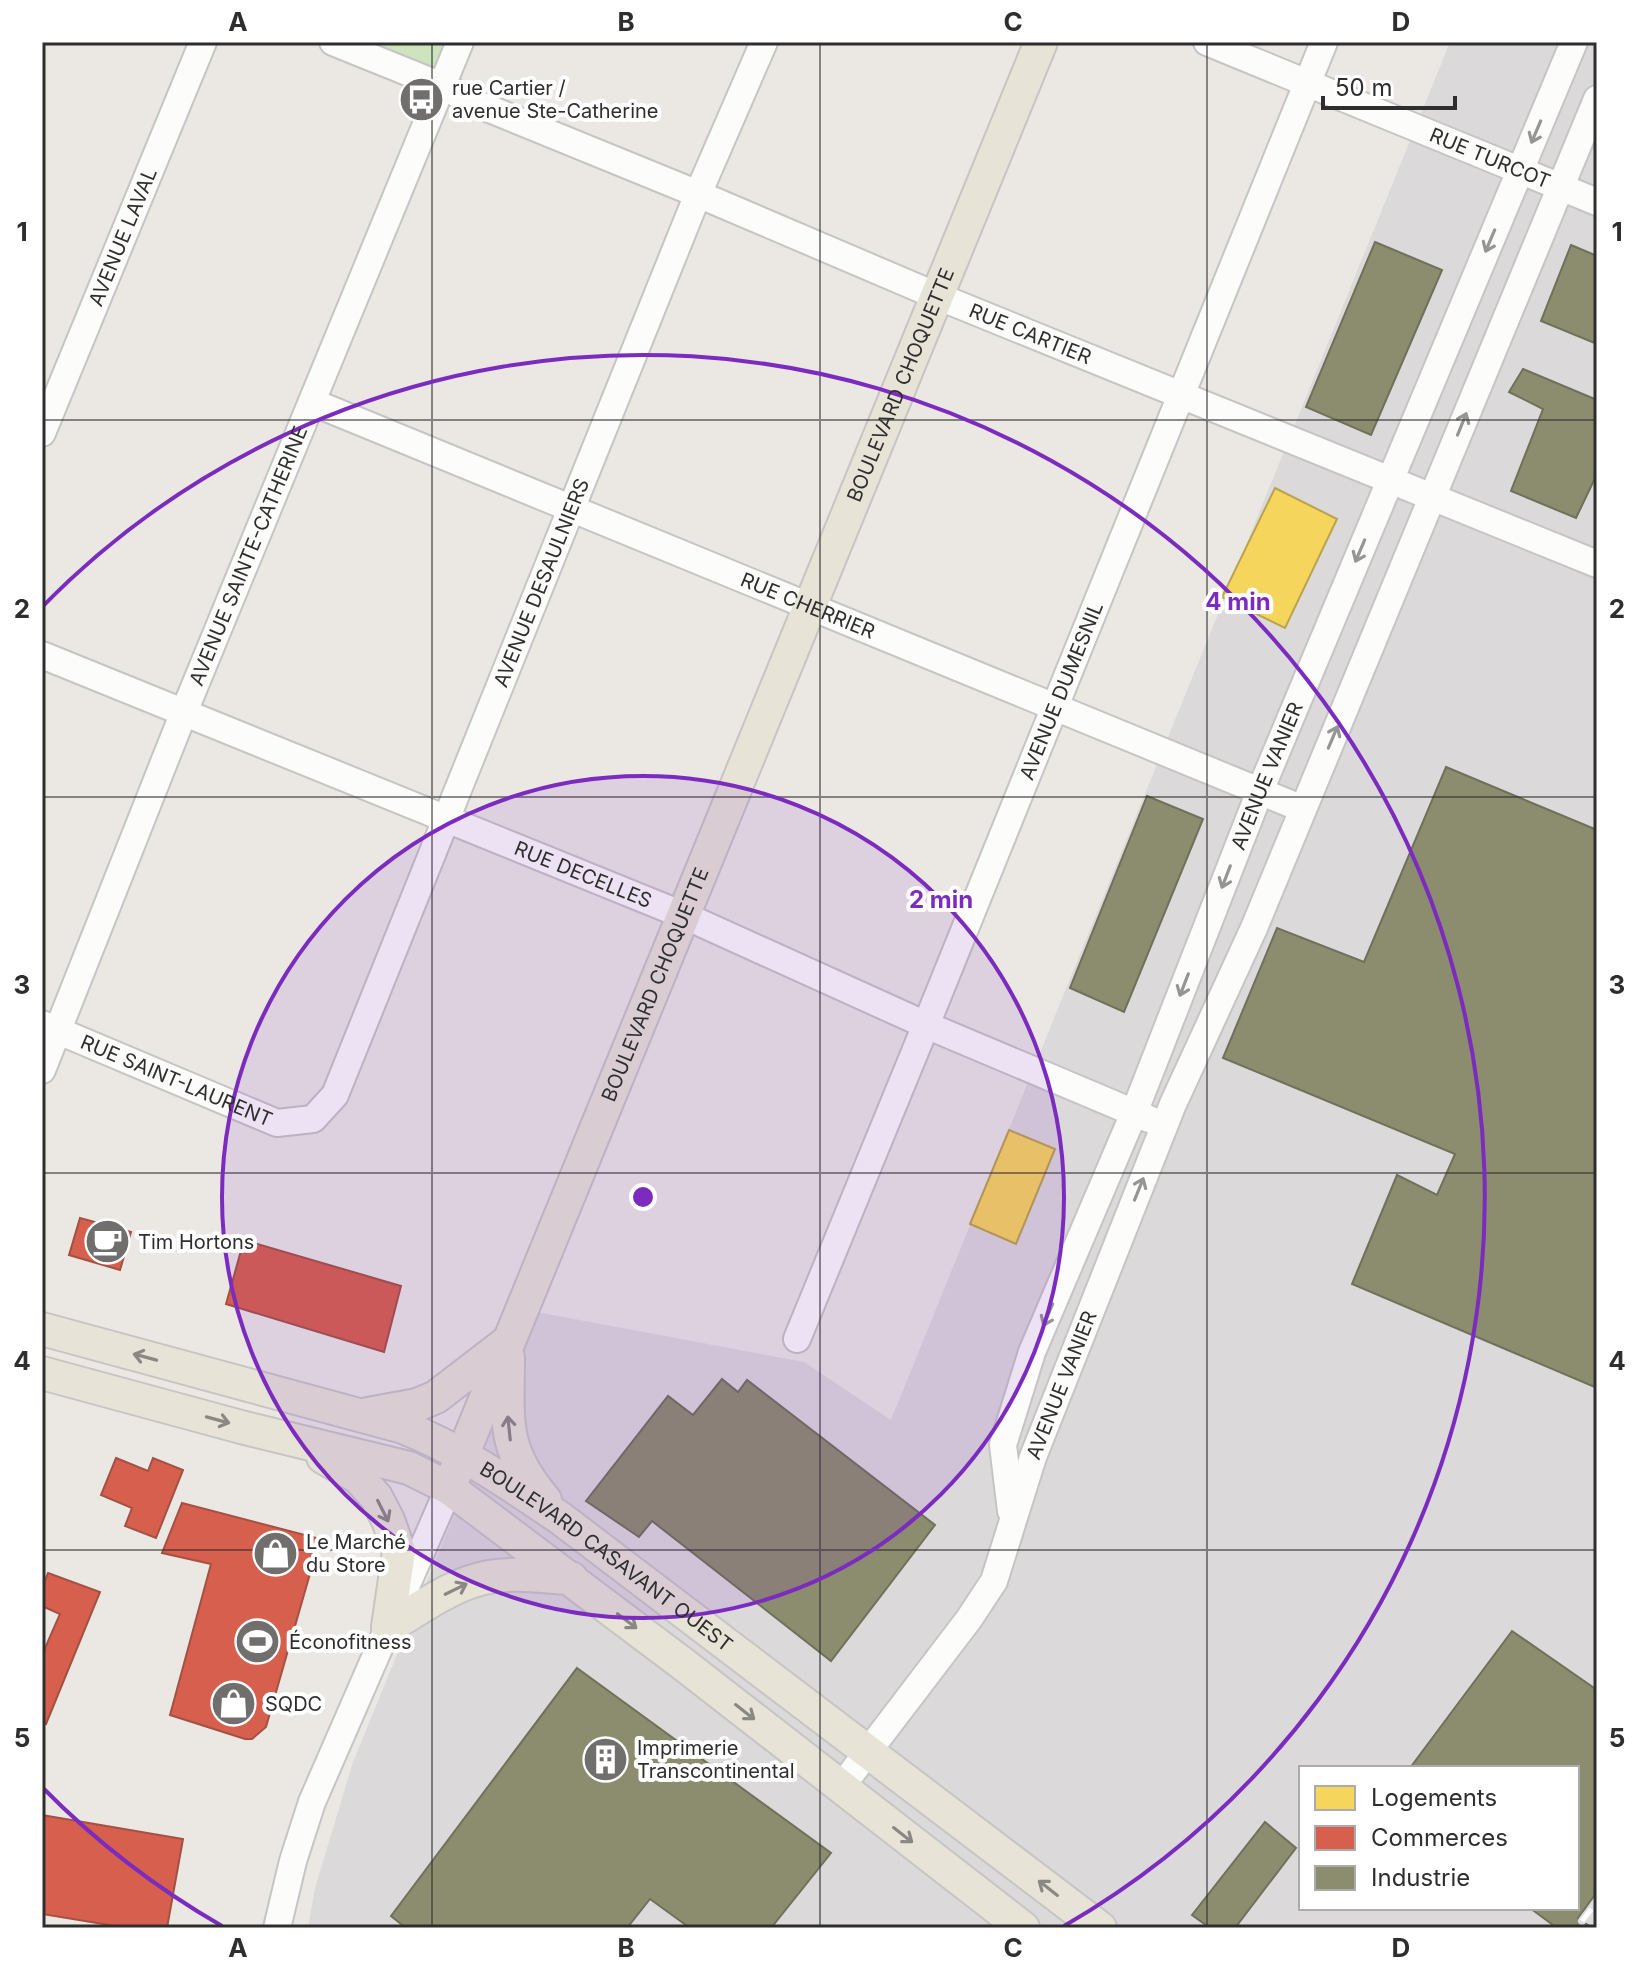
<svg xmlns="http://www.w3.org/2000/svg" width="1639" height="1970" viewBox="0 0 1639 1970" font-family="Inter,sans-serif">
	<rect width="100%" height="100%" fill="#ebe8e4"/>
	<path fill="#dcd9db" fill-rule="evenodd" d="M1450 42H1597V1928H308L315 1888 353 1762 537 1312 804 1362 891 1420ZM1301 1768H1577V1908H1301Z"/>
	<polygon fill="#cde4bf" points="333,42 460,42 442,86"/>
	<g fill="#f6d55c" stroke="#baa34e" stroke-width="2">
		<polygon points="1275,488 1337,519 1285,628 1222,597"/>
		<polygon points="1009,1130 1055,1149 1016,1244 970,1224"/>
	</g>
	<g fill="#d6604d" stroke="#a45144" stroke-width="2">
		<polygon points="80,1218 131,1232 120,1270 69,1255"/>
		<polygon points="244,1240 401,1286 384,1352 226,1304"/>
		<polygon points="116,1458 148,1471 153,1458 183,1470 156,1538 125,1526 132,1508 101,1495"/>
		<polygon points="182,1503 320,1539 266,1727 252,1739 245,1739 170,1715 211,1564 162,1553"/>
		<polygon points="48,1573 100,1592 46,1724 42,1722 42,1655 60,1614 42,1606 42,1588"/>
		<polygon points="42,1815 183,1839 167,1928 127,1928 42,1914"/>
	</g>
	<g fill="#8c8c6e" stroke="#70705b" stroke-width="2">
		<polygon points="1375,242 1442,270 1371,435 1306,407"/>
		<polygon points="1571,245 1597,256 1597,344 1541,321"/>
		<polygon points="1523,369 1597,400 1597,474 1576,518 1511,491 1543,409 1509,392"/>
		<polygon points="1446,767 1597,830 1597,1388 1352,1284 1397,1175 1437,1195 1455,1154 1223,1058 1277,928 1364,962"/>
		<polygon points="1147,796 1203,819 1124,1012 1070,988"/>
		<polygon points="722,1379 738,1392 747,1380 935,1525 831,1661 652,1521 639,1537 586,1501 668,1396 693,1415"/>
		<polygon points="1512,1631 1597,1690 1597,1892 1578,1918 1592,1928 1557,1928 1530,1908 1577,1908 1577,1768 1410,1768"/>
		<polygon points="577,1668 831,1853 771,1928 690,1928 650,1899 627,1928 406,1928 391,1916"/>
		<polygon points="1265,1822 1296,1848 1235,1928 1210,1928 1192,1915"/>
	</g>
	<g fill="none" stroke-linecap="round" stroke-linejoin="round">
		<defs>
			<g id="minor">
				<path id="s1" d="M333 42 442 86 475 103 698 194 937 296 1597 564"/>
				<path id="s2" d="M1207 42 1597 202"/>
				<path id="s3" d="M312 402 1303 809"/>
				<path id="s4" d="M42 433 203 42"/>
				<path id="s5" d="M42 655 683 915 926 1025 1149 1119"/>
				<path id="s6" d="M42 1024 277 1123 313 1119 335 1095 698 194 764 42"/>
				<path id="s7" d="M42 1070 184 712 460 42"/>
				<path id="s8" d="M797 1339 926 1025 1324 42"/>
				<path id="s9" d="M1011 1511 1003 1445 1032 1352 1134 1113 1260 791 1574 42"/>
				<path id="s10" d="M841 1787 969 1619 994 1581 1033 1457 1173 1104 1254 928 1597 99"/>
				<polyline points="277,1928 293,1861 312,1802 449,1488"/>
			</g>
			<g id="major">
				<path id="s11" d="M42 1329 403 1427C459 1449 510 1484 560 1518L1100 1928"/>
				<path d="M508 1357C508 1421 501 1448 545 1500"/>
				<polyline points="42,1373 241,1427 409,1468 449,1488 683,1664 1023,1928"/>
				<polyline points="368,1414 417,1405 436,1397 505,1344"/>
				<polyline points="323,1457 358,1477 376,1497 388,1520 399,1551 388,1627"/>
				<path id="s12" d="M449 1488 1041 42"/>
				<path d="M388 1627C420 1609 453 1583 489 1577 515 1572 544 1577 571 1578"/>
			</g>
		</defs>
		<use href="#minor" stroke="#c6c4c4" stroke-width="30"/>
		<use href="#major" stroke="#c6c5c4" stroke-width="36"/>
		<use href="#minor" stroke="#fcfcfb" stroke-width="26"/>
		<use href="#major" stroke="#e7e3d6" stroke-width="32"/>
		<defs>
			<polyline id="rail" points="1582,1921 1597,1902"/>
		</defs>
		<use href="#rail" stroke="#dfdfe1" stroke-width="8"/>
		<use href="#rail" stroke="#fff" stroke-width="5" stroke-dasharray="15" stroke-linecap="butt"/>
	</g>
	<defs><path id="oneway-shaft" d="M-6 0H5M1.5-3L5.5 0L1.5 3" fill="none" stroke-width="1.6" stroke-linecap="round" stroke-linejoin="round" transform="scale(2)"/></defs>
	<g stroke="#959594">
		<use href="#oneway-shaft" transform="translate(1536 132) rotate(113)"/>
		<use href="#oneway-shaft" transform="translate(1490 241) rotate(113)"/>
		<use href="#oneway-shaft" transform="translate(1462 424) rotate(-68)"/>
		<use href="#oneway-shaft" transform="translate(1360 551) rotate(113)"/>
		<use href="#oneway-shaft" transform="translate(1333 737) rotate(-67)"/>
		<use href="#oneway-shaft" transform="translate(1226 877) rotate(111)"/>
		<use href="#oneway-shaft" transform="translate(1184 985) rotate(111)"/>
		<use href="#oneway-shaft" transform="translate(1139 1189) rotate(-68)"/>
		<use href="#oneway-shaft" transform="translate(1048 1315) rotate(113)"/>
	</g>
	<g stroke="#8a8882">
		<use href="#oneway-shaft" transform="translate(145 1357) rotate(-165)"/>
		<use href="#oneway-shaft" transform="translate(218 1420) rotate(15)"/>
		<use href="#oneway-shaft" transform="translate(509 1428) rotate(-96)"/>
		<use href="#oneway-shaft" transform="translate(383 1511) rotate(63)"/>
		<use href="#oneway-shaft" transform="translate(456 1589) rotate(-26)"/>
		<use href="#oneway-shaft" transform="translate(627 1621) rotate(37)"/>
		<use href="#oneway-shaft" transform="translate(745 1712) rotate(38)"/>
		<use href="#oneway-shaft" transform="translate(903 1835) rotate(38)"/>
		<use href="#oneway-shaft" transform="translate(1048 1888) rotate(-142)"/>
	</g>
	<path fill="none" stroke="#2e2e2e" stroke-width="2" stroke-opacity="0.55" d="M432 42V1928M820 42V1928M1207 42V1928M42 420H1597M42 797H1597M42 1173H1597M42 1550H1597"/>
	<circle cx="643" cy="1197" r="421" fill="#7b2cbf" fill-opacity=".12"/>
	<g fill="none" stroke="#7b2cbf" stroke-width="4">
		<circle cx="643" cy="1197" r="421"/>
		<path d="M222 1926A842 842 0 0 1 42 1787M42 607A842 842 0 1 1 1064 1926"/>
	</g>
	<defs>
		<symbol id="bus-disc" viewBox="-11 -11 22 22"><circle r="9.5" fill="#706f6e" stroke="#fff"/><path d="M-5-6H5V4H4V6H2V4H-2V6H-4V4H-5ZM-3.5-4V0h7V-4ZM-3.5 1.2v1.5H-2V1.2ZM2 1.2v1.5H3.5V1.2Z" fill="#fff"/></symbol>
		<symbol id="cafe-disc" viewBox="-11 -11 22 22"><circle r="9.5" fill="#706f6e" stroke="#fff"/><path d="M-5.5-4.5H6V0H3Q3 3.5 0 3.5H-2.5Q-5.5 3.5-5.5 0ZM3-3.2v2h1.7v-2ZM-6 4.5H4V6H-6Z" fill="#fff"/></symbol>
		<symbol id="shop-disc" viewBox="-11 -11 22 22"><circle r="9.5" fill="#706f6e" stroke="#fff"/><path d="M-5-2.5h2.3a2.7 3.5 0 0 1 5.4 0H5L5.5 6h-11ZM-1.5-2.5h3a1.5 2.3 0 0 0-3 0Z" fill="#fff"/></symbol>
		<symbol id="stadium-disc" viewBox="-11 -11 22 22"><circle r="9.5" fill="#706f6e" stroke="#fff"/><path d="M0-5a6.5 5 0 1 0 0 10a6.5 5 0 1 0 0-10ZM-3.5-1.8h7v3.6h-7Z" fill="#fff"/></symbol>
		<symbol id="building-disc" viewBox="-11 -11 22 22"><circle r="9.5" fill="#706f6e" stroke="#fff"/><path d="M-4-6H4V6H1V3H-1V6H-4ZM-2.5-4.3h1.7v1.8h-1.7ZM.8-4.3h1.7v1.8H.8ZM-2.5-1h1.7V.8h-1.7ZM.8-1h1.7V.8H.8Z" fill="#fff"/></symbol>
	</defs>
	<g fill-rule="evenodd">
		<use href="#bus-disc" x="396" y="74" width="51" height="51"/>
		<use href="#cafe-disc" x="82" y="1216" width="51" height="51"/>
		<use href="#shop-disc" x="250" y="1528" width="51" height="51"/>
		<use href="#stadium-disc" x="232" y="1616" width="51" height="51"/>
		<use href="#shop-disc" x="208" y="1678" width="51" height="51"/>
		<use href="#building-disc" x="580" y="1734" width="51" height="51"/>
	</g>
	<g text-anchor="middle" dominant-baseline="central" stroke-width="8" stroke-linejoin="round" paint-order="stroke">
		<g font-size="20" fill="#2e2e2e" stroke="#fff" text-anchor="start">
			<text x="452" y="88">rue Cartier /<tspan x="452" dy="23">avenue Ste-Catherine</tspan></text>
			<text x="138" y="1242">Tim Hortons</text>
			<text x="306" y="1542">Le Marché<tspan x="306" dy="23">du Store</tspan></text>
			<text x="289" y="1642">Éconofitness</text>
			<text x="265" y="1704">SQDC</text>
			<text x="637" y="1748">Imprimerie<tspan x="637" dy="23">Transcontinental</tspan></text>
		</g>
		<g font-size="20" fill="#2e2e2e" stroke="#fff">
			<text stroke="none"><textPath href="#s2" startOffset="306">RUE TURCOT</textPath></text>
			<text stroke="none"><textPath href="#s4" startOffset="212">AVENUE LAVAL</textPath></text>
			<text stroke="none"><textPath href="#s1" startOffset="756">RUE CARTIER</textPath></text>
			<text stroke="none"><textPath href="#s12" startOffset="1192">BOULEVARD CHOQUETTE</textPath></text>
			<text stroke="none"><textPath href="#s7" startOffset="554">AVENUE SAINTE-CATHERINE</textPath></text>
			<text stroke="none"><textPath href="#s6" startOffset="876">AVENUE DESAULNIERS</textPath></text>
			<text stroke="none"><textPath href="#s3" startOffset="536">RUE CHERRIER</textPath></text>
			<text stroke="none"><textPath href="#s8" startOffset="700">AVENUE DUMESNIL</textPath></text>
			<text stroke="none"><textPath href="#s9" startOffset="786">AVENUE VANIER</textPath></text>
			<text stroke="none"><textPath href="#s5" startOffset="584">RUE DECELLES</textPath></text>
			<text stroke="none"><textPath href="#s12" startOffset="544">BOULEVARD CHOQUETTE</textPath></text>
			<text stroke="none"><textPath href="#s6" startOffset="146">RUE SAINT-LAURENT</textPath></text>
			<text stroke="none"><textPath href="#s10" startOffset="464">AVENUE VANIER</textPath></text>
			<text stroke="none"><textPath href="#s11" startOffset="616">BOULEVARD CASAVANT OUEST</textPath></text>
		</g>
	</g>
	<circle cx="643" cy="1197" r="12" fill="#7b2cbf" stroke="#fff" stroke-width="4"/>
	<g font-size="24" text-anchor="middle" font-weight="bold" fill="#7b2cbf" stroke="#fff" stroke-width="8" stroke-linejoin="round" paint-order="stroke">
		<text x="1238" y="610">4 min</text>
		<text x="941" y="908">2 min</text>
	</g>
	<rect width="1639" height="1970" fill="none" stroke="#ffffff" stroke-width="88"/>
	<rect x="1299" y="1766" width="280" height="144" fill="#ffffff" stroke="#ababab" stroke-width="2"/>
	<rect x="1315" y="1786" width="40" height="24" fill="#f6d55c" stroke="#ababab" stroke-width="2"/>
	<text x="1371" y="1806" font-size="24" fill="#2e2e2e">Logements</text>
	<rect x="1315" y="1826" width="40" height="24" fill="#d6604d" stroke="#ababab" stroke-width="2"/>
	<text x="1371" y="1846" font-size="24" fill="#2e2e2e">Commerces</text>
	<rect x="1315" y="1866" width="40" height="24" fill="#8c8c6e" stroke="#ababab" stroke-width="2"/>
	<text x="1371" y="1886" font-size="24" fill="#2e2e2e">Industrie</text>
	<path d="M1323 96v12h132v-12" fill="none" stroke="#2e2e2e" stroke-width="4"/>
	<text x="1335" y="96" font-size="24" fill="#2e2e2e" stroke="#ffffff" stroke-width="6" paint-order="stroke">50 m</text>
	<rect x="44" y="44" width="1551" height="1882" fill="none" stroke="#2e2e2e" stroke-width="3"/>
	<g font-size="26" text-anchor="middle" font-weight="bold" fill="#2e2e2e">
		<text x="238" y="31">A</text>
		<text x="626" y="31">B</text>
		<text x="1013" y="31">C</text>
		<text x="1401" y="31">D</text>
		<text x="22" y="241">1</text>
		<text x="1617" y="241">1</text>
		<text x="22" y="618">2</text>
		<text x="1617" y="618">2</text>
		<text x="22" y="994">3</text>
		<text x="1617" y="994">3</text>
		<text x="22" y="1370">4</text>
		<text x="1617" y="1370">4</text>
		<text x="22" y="1747">5</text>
		<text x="1617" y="1747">5</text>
		<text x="238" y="1957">A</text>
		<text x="626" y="1957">B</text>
		<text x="1013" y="1957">C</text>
		<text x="1401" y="1957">D</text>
	</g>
</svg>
